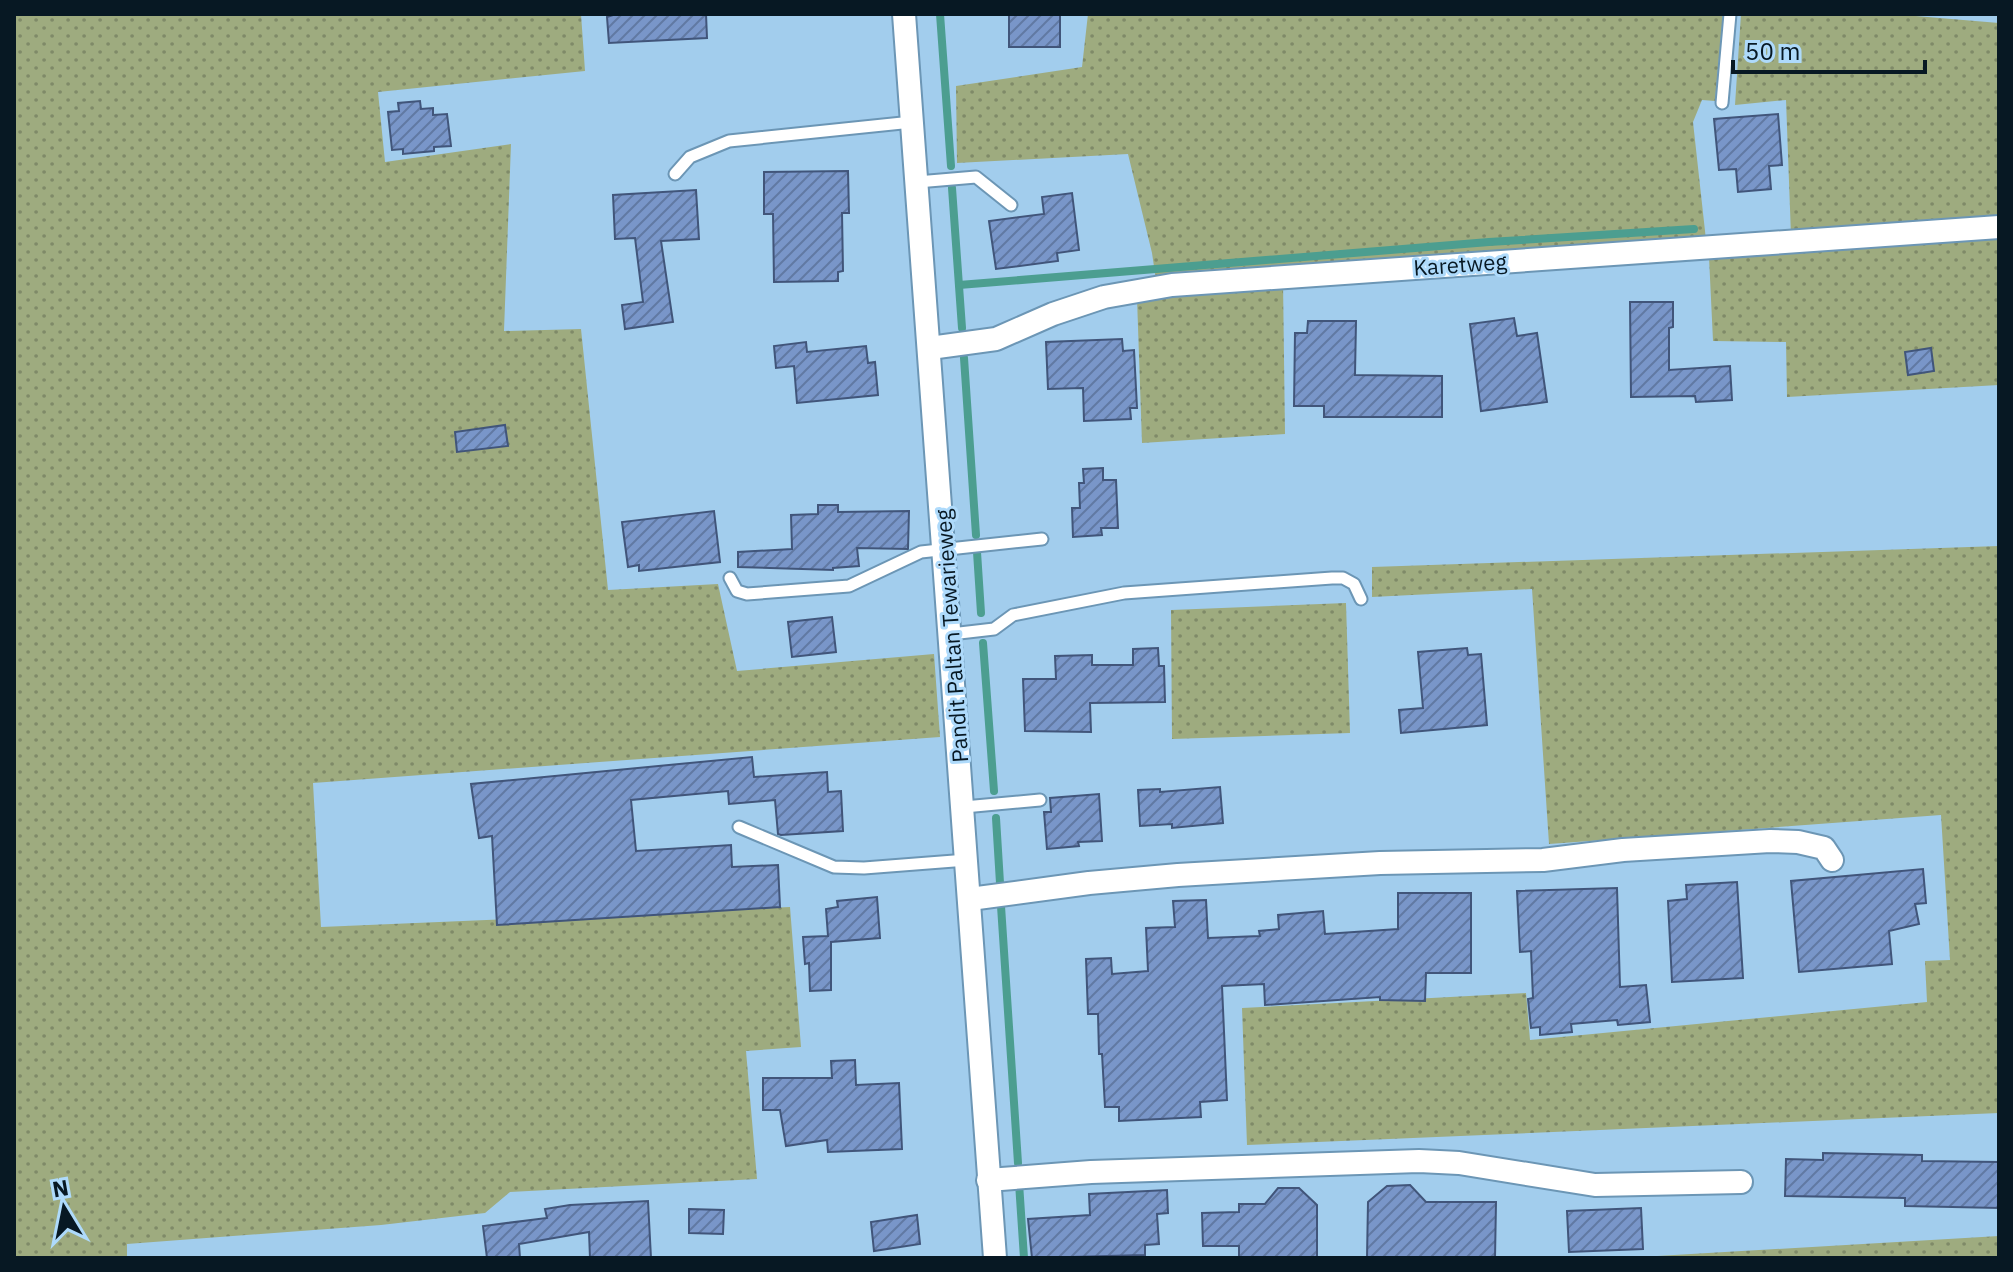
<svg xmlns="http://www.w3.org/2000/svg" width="2013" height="1272" viewBox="0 0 2013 1272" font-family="'IBM Plex Sans',sans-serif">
	<defs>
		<pattern id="green-dots" width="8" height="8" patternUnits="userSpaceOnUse" patternTransform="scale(2)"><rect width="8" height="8" fill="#9eab7f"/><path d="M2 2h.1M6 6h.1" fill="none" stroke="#7f8a68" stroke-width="1.8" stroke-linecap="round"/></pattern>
		<pattern id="building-hatch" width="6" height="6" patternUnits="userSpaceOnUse" patternTransform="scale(2)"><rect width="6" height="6" fill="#7996c9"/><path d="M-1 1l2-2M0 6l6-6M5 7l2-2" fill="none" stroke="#6179a3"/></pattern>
	</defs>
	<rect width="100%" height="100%" fill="#a2cded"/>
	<g fill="url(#green-dots)">
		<polygon points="14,14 581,14 585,71 378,92 385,162 511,144 504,331 581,329 608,590 718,584 737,671 934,654 940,737 313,783 321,927 790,907 801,1047 746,1051 757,1179 510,1192 485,1213 381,1225 127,1244 127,1258 14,1258"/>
		<polygon points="1088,14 1723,14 1715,101 1702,100 1693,122 1706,240 1156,280 1152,253 1128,154 957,163 956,86 1082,67"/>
		<polygon points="1741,14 1892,14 1999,23 1999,218 1791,236 1786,100 1735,105"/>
		<polygon points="1999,234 1999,385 1787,397 1786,342 1713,341 1709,257"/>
		<polygon points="1283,282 1285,434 1142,443 1137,298"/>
		<polygon points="1999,546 1999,1113 1247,1145 1242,1008 1526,993 1530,1040 1927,1002 1925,961 1950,960 1941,815 1549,844 1532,589 1372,597 1372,567"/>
		<polygon points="1346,603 1350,733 1172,739 1171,610"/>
		<polygon points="1999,1236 1999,1258 1623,1258"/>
	</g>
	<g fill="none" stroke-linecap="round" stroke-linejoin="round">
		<g stroke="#4c9e90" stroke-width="8">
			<polyline points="940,14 951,166"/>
			<polyline points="952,188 962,328"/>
			<polyline points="959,285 1489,242 1694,229"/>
			<polyline points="964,358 976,535"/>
			<polyline points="977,552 981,613"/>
			<polyline points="983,643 994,791"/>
			<polyline points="996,818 1000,883"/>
			<polyline points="1001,906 1018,1163"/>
			<polyline points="1019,1183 1024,1258"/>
		</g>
	</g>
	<g fill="url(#building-hatch)" stroke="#41557a" stroke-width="2">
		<polygon points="616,14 706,14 707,38 609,43 607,17"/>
		<rect x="1009" y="14" width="51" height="33"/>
		<polygon points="420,101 421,109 433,108 433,115 447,114 451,146 434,147 434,151 403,154 403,149 392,150 388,112 399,111 398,103"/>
		<polygon points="1778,114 1782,165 1769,166 1771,189 1738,192 1736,169 1719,170 1714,119"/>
		<polygon points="848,171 849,213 842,213 843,271 838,272 838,281 774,282 773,214 764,214 764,172"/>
		<polygon points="696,190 699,239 661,241 673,322 625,329 622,305 643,302 635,238 615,239 613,195"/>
		<polygon points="1072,193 1079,250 1057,253 1058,261 996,269 989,221 1044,214 1042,197"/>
		<polygon points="1630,302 1673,302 1673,327 1669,328 1669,370 1730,366 1732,400 1696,402 1695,396 1631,397"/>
		<polygon points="1514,318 1517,336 1537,333 1547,402 1481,411 1470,324"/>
		<polygon points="1308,321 1356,321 1355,375 1442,376 1442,417 1324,417 1324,406 1294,406 1295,333 1307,333"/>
		<polygon points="1122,339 1123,351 1134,350 1137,408 1130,408 1131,419 1084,421 1083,388 1048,389 1046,342"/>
		<polygon points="806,342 807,352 866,346 868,363 875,362 878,395 797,403 794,366 776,368 774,346"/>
		<polygon points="1931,348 1934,371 1908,375 1905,352"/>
		<polygon points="505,425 508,446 457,452 455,432"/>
		<polygon points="1103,468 1103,480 1116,480 1118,528 1101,528 1102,535 1073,537 1072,508 1080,508 1079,483 1084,483 1083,469"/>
		<polygon points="818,505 838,505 838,512 909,511 908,549 857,548 859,566 833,568 833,570 738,567 738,552 792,549 791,515 818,514"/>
		<polygon points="714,511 720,562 639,571 639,565 628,567 622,522"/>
		<polygon points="832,617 836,652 792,657 788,622"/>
		<polygon points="1158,648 1159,666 1164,666 1165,702 1090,703 1091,732 1025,731 1023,679 1056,679 1055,656 1092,655 1092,665 1133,665 1133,649"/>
		<polygon points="1467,648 1468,655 1481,654 1487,725 1401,733 1399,710 1423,708 1418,652"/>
		<polygon points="752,757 754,777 827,772 828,792 841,791 843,831 781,835 778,834 775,800 729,804 728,791 631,800 636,851 731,845 732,867 778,865 780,907 497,925 492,836 479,838 471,784"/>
		<polygon points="1220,787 1223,823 1172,828 1172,824 1140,826 1138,790 1160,789 1160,792"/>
		<polygon points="1099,794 1102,841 1078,842 1079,846 1047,849 1044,812 1051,812 1050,798"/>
		<polygon points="1923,869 1926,903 1915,904 1919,924 1889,931 1892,964 1799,972 1791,881"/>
		<polygon points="1737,882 1743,978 1672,982 1668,901 1687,899 1686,885"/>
		<polygon points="1617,888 1620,987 1646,985 1650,1022 1618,1025 1617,1020 1571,1024 1572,1032 1540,1035 1540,1027 1531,1028 1528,999 1533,998 1531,951 1520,952 1517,891"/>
		<polygon points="1398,893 1471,893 1471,973 1426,973 1425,1001 1380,1000 1380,997 1265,1005 1264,984 1222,986 1227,1100 1200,1102 1201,1117 1119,1121 1119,1107 1105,1107 1102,1054 1099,1054 1098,1014 1088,1014 1086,959 1111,958 1112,974 1148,971 1146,928 1175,927 1173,901 1206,900 1208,938 1260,936 1259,931 1279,929 1278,915 1323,911 1325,934 1398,929"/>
		<polygon points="877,897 880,938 831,942 831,990 810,991 809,963 805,964 803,937 828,936 826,909 838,907 837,901"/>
		<polygon points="855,1060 856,1085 899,1083 902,1149 828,1152 827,1140 786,1146 780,1110 763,1110 763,1078 832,1078 831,1061"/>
		<polygon points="1823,1153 1922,1155 1922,1161 1999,1162 1999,1208 1905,1206 1905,1198 1785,1196 1786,1159 1823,1160"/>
		<polygon points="1410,1185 1426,1202 1496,1202 1495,1258 1367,1258 1368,1202 1387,1186"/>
		<polygon points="1278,1188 1299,1188 1317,1205 1317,1258 1239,1258 1239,1246 1203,1246 1202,1213 1239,1212 1239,1204 1265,1204"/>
		<polygon points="1167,1190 1168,1213 1157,1214 1159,1244 1145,1245 1145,1255 1032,1258 1028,1219 1090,1215 1089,1194"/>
		<polygon points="648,1201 651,1258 590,1258 589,1232 519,1244 520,1258 487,1258 483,1226 547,1218 545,1209 570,1205"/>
		<polygon points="1641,1208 1643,1249 1569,1252 1567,1211"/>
		<polygon points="689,1209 724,1210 723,1234 689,1233"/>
		<polygon points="917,1215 920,1244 874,1251 871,1222"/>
	</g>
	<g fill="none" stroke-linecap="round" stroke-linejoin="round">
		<defs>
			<g id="service">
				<polyline points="1722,103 1730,14"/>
				<polyline points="675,174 690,157 729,141 912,122"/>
				<polyline points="917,182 976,177 1011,205"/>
				<polyline points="730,578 737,591 747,594 849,586 921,552 1042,539"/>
				<polyline points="951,634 994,629 1013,615 1124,593 1332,578 1343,578 1354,584 1361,599"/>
				<polyline points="964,807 1040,800"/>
				<polyline points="739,827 834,867 864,868 967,860"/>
			</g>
			<g id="minor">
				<polyline points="904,14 995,1258"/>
				<polyline points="930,348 996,339 1053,314 1104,297 1172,285 1999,227"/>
				<polyline points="970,899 1089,883 1178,875 1380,863 1543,860 1623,850 1770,841 1798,842 1824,848 1832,860"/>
				<polyline points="988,1180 1091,1172 1419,1161 1459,1163 1595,1185 1741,1182"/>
			</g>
		</defs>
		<use href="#service" stroke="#6c96b5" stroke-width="15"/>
		<use href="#minor" stroke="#6c96b5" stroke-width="26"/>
		<use href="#service" stroke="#fff" stroke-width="11"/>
		<use href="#minor" stroke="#fff" stroke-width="22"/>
	</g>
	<g text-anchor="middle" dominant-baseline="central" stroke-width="6" stroke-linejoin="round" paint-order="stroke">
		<g font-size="22" fill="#071823" stroke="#aedafb">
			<text transform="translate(1460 264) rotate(-4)">Karetweg</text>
			<text transform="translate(951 636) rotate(-94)">Pandit Paltan Tewarieweg</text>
		</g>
	</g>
	<rect width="2013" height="1272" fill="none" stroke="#071823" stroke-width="32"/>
	<g transform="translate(64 1208) rotate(350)" stroke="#aedafb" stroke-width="6" paint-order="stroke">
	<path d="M0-6L14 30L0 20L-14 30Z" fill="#071823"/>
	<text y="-12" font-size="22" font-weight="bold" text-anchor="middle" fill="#071823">N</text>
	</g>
	<path d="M1733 60v12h192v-12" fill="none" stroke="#071823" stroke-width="4"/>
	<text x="1745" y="60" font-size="24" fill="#071823" stroke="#aedafb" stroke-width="6" paint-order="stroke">50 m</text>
</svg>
